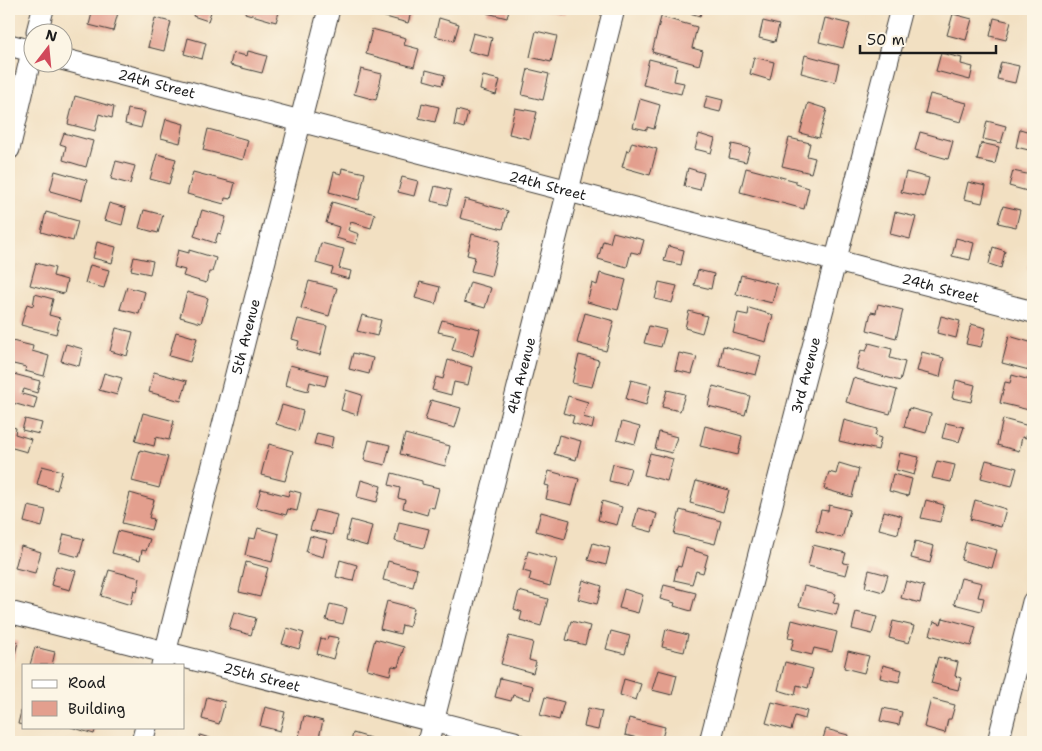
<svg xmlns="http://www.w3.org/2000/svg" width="1042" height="751" viewBox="0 0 1042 751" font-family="'Shantell Sans',sans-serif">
	<rect width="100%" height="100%" fill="#fcf5e5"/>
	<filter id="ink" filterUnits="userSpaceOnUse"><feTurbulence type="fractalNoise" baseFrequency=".02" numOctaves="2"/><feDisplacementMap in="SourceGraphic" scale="10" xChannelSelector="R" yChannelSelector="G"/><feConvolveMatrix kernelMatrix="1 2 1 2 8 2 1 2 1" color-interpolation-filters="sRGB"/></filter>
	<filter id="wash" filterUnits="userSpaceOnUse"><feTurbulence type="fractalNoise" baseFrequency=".0096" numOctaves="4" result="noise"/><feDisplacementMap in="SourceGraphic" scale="20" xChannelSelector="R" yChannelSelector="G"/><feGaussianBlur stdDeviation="1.12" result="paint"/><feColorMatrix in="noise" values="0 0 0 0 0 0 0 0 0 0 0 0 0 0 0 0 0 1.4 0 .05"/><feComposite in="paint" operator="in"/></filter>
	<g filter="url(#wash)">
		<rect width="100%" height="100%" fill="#f2e0c2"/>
		<g id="blocks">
			<g fill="#e39f8e">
				<polygon points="93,9 119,9 113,31 89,25"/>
				<polygon points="195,9 212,9 208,21 193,16"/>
				<polygon points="246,9 280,9 276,22 245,13"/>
				<polygon points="379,9 412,9 408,23 378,15"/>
				<polygon points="488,9 509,9 507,18 487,13"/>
				<polygon points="540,9 566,9 564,15"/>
				<polygon points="676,9 702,9 700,16"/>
				<polygon points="953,14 972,19 966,40 947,35"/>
				<polygon points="661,17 697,27 692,48 703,51 699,65 652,52"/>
				<polygon points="155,18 171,22 164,51 148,47"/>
				<polygon points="439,18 459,24 454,41 435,36"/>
				<polygon points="825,18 850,24 843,48 819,42"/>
				<polygon points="994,18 1011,22 1006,40 990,36"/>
				<polygon points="763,21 779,25 775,42 759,38"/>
				<polygon points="372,29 406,38 404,45 419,49 414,67 366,54"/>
				<polygon points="536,31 557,36 551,62 530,57"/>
				<polygon points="473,33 492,38 488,56 468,51"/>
				<polygon points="188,38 206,43 202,59 184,54"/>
				<polygon points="248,51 267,56 262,73 230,65 233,53 247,56"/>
				<polygon points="941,53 962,58 961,64 973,67 970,80 936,71"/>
				<polygon points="805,55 839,64 835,82 801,73"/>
				<polygon points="754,57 774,62 770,80 750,74"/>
				<polygon points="649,59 677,66 674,81 684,83 681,94 643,85"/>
				<polygon points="1001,62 1019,66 1015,83 997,79"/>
				<polygon points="361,69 382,74 376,100 354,94"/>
				<polygon points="528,69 549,74 543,100 522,95"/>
				<polygon points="426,70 445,75 442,85 424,80"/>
				<polygon points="483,76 500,80 496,95 480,90"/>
				<polygon points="930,94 967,103 961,122 925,113"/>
				<polygon points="75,96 114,107 112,118 99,114 95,131 68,124"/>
				<polygon points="707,96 723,100 720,112 704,108"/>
				<polygon points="640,99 660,105 654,129 647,127 647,130 633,127"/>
				<polygon points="422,103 439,107 435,122 419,118"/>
				<polygon points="808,103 827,109 819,138 800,133"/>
				<polygon points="515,108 537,112 530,139 509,134"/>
				<polygon points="128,109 145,112 141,128 125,124"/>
				<polygon points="457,110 468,113 464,128 454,125"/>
				<polygon points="166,119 184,124 180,143 161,138"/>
				<polygon points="987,121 1006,126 1001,143 983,139"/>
				<polygon points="208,129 248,140 243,160 203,150"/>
				<polygon points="1020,129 1033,133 1033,151 1016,147"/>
				<polygon points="920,132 953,141 948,159 915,150"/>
				<polygon points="64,133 93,141 86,167 63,160 66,146 60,144"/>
				<polygon points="699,134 715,139 711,153 695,149"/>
				<polygon points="789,138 810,143 807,156 815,158 811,173 782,166"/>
				<polygon points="632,142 657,149 650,175 622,167 627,150 629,151"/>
				<polygon points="981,143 999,147 995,164 977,160"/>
				<polygon points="732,144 750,148 746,162 729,158"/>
				<polygon points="157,154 176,159 169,184 150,179"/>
				<polygon points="116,161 135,166 130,184 111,179"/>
				<polygon points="342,168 365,173 359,200 329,192 334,172 341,174"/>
				<polygon points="688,168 704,173 700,190 684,186"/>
				<polygon points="746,168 796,181 796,184 809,188 804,209 740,192"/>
				<polygon points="55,171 87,180 82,200 50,191"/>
				<polygon points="1013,171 1031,175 1027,191 1009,186"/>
				<polygon points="193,172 235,183 231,199 225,198 224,204 187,194"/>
				<polygon points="906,172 929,178 924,197 901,192"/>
				<polygon points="402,177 418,181 414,196 398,192"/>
				<polygon points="968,182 986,186 982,203 964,199"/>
				<polygon points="435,186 451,190 447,205 431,201"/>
				<polygon points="465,199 508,211 503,229 460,218"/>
				<polygon points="332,202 375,214 371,228 351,222 348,230 359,234 356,244 336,238 339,227 326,223"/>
				<polygon points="109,203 126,208 122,225 104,220"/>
				<polygon points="1003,206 1020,210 1016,227 998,223"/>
				<polygon points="144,210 163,215 158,233 139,228"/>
				<polygon points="202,210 226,217 221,234 218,233 215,243 194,236"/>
				<polygon points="46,212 78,221 73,241 41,232"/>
				<polygon points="895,212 916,217 910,239 890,234"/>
				<polygon points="613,232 644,240 640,254 631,252 627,267 598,259 603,241 610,243"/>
				<polygon points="472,234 500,241 491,276 471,271 475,257 467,255"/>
				<polygon points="956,238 974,243 970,260 952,256"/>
				<polygon points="97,242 116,247 112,263 93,258"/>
				<polygon points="321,243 344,249 339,268 351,271 349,279 331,274 333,268 316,263"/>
				<polygon points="668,246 684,250 681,265 664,261"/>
				<polygon points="993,247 1005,251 1001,268 989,264"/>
				<polygon points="1033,248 1033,271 1027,269"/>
				<polygon points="178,250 189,253 189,250 216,258 212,272 209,272 206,283 183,276 185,270 174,267"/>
				<polygon points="134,257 153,261 150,274 131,270"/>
				<polygon points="36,263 55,268 53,276 67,280 64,294 30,285"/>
				<polygon points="90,265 109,270 104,288 85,283"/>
				<polygon points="698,270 714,274 711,289 694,285"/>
				<polygon points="600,273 626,280 618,310 587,302 592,283 597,285"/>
				<polygon points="741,275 777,284 772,303 736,294"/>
				<polygon points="309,281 337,288 329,316 301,308"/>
				<polygon points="420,282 440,287 436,304 415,298"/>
				<polygon points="470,282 491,288 485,308 464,302"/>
				<polygon points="659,282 677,286 672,303 655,299"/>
				<polygon points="127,287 145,292 139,314 120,309"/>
				<polygon points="187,292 208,298 201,323 180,317"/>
				<polygon points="35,294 53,299 49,315 60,318 56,334 21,325 27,304 33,306"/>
				<polygon points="878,304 903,310 896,338 867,330 871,312 876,313"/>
				<polygon points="749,308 773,315 766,342 733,333 738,313 748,315"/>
				<polygon points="689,311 707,316 702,333 685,328"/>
				<polygon points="585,313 614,321 606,351 577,343"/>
				<polygon points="362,315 381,320 377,336 357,331"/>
				<polygon points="941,316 960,321 956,338 937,333"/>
				<polygon points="298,319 327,326 320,355 297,349 299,341 292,339"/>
				<polygon points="442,320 480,329 473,356 452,350 456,336 438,332"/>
				<polygon points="971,324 986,328 981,347 966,344"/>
				<polygon points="649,326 666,330 661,347 644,343"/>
				<polygon points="116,328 133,332 127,356 110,351"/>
				<polygon points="176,332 197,338 190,362 169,356"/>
				<polygon points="1009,336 1033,343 1033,371 1002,363"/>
				<polygon points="12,341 33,346 32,351 49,356 44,376 25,371 26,367 9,363 9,355"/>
				<polygon points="869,343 892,349 890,358 905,362 900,381 856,369 861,350 866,351"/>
				<polygon points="66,344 83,349 79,366 61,361"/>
				<polygon points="723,346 761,356 756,375 719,366"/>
				<polygon points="922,352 944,358 940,377 917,371"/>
				<polygon points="353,353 373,358 369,374 349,369"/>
				<polygon points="679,353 697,357 692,374 675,370"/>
				<polygon points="579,355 599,360 592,387 572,383"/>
				<polygon points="448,360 472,367 468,385 454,382 451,395 432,390 436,377 443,379"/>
				<polygon points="290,365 328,375 325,386 310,382 308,391 285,385"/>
				<polygon points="154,372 187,381 181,401 149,392"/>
				<polygon points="10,373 40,381 37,393 24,389 22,394 37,398 34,409 9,402"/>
				<polygon points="104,373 122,378 117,395 99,390"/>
				<polygon points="1012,375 1033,381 1033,411 1000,403 1005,382 1010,383"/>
				<polygon points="853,378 897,390 890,414 846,402"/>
				<polygon points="631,380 651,385 646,405 626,399"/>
				<polygon points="956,380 975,385 971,402 952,398"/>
				<polygon points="713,386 750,396 745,415 708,406"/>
				<polygon points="346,390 362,395 357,415 341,410"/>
				<polygon points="667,390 685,394 680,411 662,407"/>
				<polygon points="568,396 588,402 583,417 594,420 592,429 572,423 574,416 563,413"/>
				<polygon points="431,400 461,408 455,428 425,420"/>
				<polygon points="282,405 303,411 298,431 276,424"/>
				<polygon points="909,408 931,414 926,433 904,427"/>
				<polygon points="143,413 174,421 169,440 156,437 154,446 135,441"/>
				<polygon points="25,419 42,423 39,434 22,430"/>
				<polygon points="1003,419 1029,426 1026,438 1022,437 1019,451 997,445"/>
				<polygon points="844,420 877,429 875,436 881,438 878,450 839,441"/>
				<polygon points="622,422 640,427 635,444 617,439"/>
				<polygon points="946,423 964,427 959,442 942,438"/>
				<polygon points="9,426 16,428 15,434 31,439 27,452 9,447"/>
				<polygon points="705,426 742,436 738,455 700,446"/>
				<polygon points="659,432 677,437 672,453 655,449"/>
				<polygon points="317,433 333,437 331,448 314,444"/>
				<polygon points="405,434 450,446 445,466 400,454"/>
				<polygon points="559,435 581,441 576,460 554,454"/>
				<polygon points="369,440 390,445 385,465 364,460"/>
				<polygon points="269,444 293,451 285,481 261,475"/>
				<polygon points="140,450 168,457 159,488 132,481"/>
				<polygon points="650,453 673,459 667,481 644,475"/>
				<polygon points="900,453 919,457 914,475 896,470"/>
				<polygon points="986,460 1017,468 1012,486 981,478"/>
				<polygon points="937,461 955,465 951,482 932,478"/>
				<polygon points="839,463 859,469 852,497 824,489 829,472 836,474"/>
				<polygon points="613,464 631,468 626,485 609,481"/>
				<polygon points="42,466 62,471 57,490 37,484"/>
				<polygon points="549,471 579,479 572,505 546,499 549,486 545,485"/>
				<polygon points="392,473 422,481 422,484 439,488 434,508 429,507 427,515 403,508 405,500 398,498 400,488 389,485"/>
				<polygon points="893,474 912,479 908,496 889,491"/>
				<polygon points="361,480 381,486 377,502 357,497"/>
				<polygon points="696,481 729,490 723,512 690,503"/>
				<polygon points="261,489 288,496 290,490 301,493 297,511 288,509 286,515 256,507"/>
				<polygon points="130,493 154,500 149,518 154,519 151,530 122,523"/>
				<polygon points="926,500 944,505 940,522 921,518"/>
				<polygon points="975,500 1006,509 1001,527 970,519"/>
				<polygon points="602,501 622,507 617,525 598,520"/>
				<polygon points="829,505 850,510 842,538 816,531 821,510 828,511"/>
				<polygon points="28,506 46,510 42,527 24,522"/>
				<polygon points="638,508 657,514 652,532 633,527"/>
				<polygon points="316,510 337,515 332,535 310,530"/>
				<polygon points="680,510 721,521 715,544 674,534"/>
				<polygon points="884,511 902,516 898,534 879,529"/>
				<polygon points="541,512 570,520 565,539 536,531"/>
				<polygon points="351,520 372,526 367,546 346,540"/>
				<polygon points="399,522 429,529 424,548 395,541"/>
				<polygon points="258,528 279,534 272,562 245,555 249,538 255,539"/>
				<polygon points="118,531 150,539 146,551 142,550 140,560 112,553"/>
				<polygon points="64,534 84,539 79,557 59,552"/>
				<polygon points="310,536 327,540 323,557 306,552"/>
				<polygon points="915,541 934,546 930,563 911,558"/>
				<polygon points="966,542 997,550 992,568 961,560"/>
				<polygon points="593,543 610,548 606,565 588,560"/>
				<polygon points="813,545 846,553 843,563 849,564 846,575 808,566"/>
				<polygon points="21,546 41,552 35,573 15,568"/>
				<polygon points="686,548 708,555 703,573 696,571 692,584 674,580 677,566 681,567"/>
				<polygon points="528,551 557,559 550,586 529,580 531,573 523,571"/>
				<polygon points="340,560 357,565 353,581 336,577"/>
				<polygon points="388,561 417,569 413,587 383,580"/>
				<polygon points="246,562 268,568 260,597 239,592"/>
				<polygon points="56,566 76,571 70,590 51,585"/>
				<polygon points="109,570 140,578 137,591 134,590 131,605 101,596"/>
				<polygon points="869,570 888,575 883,592 865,587"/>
				<polygon points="961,578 982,583 978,597 984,598 981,611 954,604"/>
				<polygon points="583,580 602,586 597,604 578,599"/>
				<polygon points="906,581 924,586 920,603 901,598"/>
				<polygon points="664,585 696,593 691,611 674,606 675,603 660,599"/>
				<polygon points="804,586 836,594 833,603 839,604 836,615 799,606"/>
				<polygon points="624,589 643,595 638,613 619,608"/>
				<polygon points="519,591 548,599 541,626 520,620 522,612 514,609"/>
				<polygon points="387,601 414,608 409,627 402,625 400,634 380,629"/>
				<polygon points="330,604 347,608 343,624 326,620"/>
				<polygon points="234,612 256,618 251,635 229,629"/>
				<polygon points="856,612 877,617 872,634 852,629"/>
				<polygon points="943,618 976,627 971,646 930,635 934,621 941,624"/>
				<polygon points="792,620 837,632 832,652 814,648 812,655 791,650 794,639 788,638"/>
				<polygon points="571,621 590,626 585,645 566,640"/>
				<polygon points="893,621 914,626 909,643 889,638"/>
				<polygon points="287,628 304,633 299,649 282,644"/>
				<polygon points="666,629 688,635 684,652 662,647"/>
				<polygon points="611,631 630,636 625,654 606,649"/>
				<polygon points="328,636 339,638 333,659 317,654 321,638 327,640"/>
				<polygon points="509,636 533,642 529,660 536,662 533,673 501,664"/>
				<polygon points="375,639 404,647 398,667 392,666 390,675 367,669"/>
				<polygon points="9,640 18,642 13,662 9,661"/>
				<polygon points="35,647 55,652 52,665 30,665"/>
				<polygon points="848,651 869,656 864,673 844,668"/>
				<polygon points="938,657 958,662 955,676 961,678 958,690 931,683"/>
				<polygon points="785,662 813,669 808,688 797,685 795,695 778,690"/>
				<polygon points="883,665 902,670 899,682 880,678"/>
				<polygon points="658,670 677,675 672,695 652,690"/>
				<polygon points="500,678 533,686 530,700 513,695 511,701 495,697"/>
				<polygon points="624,679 641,684 636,700 620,695"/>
				<polygon points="207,697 225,702 219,724 202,719"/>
				<polygon points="545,697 564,702 559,720 540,715"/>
				<polygon points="931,699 955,705 951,719 948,719 945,733 924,727"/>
				<polygon points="772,702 807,711 805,719 795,716 791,730 766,723"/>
				<polygon points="23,703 24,703 24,725 18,724"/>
				<polygon points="265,707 285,712 280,731 260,726"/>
				<polygon points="588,708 602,711 598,730 584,727"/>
				<polygon points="883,708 902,712 899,725 880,721"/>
				<polygon points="304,716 323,721 318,741 299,736"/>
				<polygon points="629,718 665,727 661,742 655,742 625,735"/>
				<polygon points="71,727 96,727 94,734"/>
				<polygon points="826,729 848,735 846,742 822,742"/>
				<polygon points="353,733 377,740 376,742 351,742"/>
				<polygon points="200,735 222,742 198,742"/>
			</g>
		</g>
	</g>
	<g filter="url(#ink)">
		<use href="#blocks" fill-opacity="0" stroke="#3c3935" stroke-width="1"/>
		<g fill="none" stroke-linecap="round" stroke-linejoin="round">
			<defs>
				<g id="minor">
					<polyline points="37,32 43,9"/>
					<polyline points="9,45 32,51"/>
					<path id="s1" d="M62 59 1033 312"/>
					<polyline points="9,149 32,52"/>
					<path id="s2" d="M9 612 514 742"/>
					<path id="s3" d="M162 665 329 9"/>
					<polyline points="142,742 146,727"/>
					<path id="s4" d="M428 742 614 9"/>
					<path id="s5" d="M710 742 901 9"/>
					<polyline points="998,742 1033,602"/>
				</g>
			</defs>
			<use href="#minor" stroke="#3c3935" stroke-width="23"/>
			<use href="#minor" stroke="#fff" stroke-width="21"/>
		</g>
	</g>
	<g text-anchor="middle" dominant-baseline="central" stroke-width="4" stroke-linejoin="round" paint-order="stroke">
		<g font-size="14" fill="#1c1c1c" stroke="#fcf5e5">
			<text stroke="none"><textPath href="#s1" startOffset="98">24th Street</textPath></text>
			<text stroke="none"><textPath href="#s1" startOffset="502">24th Street</textPath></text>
			<text stroke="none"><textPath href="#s1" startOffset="908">24th Street</textPath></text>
			<text stroke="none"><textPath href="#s3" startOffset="339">5th Avenue</textPath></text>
			<text stroke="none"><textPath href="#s4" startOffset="378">4th Avenue</textPath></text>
			<text stroke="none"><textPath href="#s5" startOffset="379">3rd Avenue</textPath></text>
			<text stroke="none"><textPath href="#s2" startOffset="261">25th Street</textPath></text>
		</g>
	</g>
	<rect width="1042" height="751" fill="none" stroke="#fcf5e5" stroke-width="30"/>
	<rect x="22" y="664" width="162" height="65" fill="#fcf5e5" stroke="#a29e95"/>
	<rect x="32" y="680" width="25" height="8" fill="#ffffff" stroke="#a29e95"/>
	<text x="68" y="688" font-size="15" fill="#1c1c1c">Road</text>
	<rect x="32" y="701" width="25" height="15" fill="#e39f8e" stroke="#a29e95"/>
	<text x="68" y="714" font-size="15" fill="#1c1c1c">Building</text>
	<g transform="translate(48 48) rotate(16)"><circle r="24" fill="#fcf5e5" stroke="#a29e95"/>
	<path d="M0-4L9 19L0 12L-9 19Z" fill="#d1495b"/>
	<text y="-8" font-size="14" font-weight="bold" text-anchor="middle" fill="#1c1c1c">N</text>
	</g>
	<path d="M860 45v8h136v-8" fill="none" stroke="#1c1c1c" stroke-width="2.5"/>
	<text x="867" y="45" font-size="15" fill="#1c1c1c" stroke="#fcf5e5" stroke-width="4" paint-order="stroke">50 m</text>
</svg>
